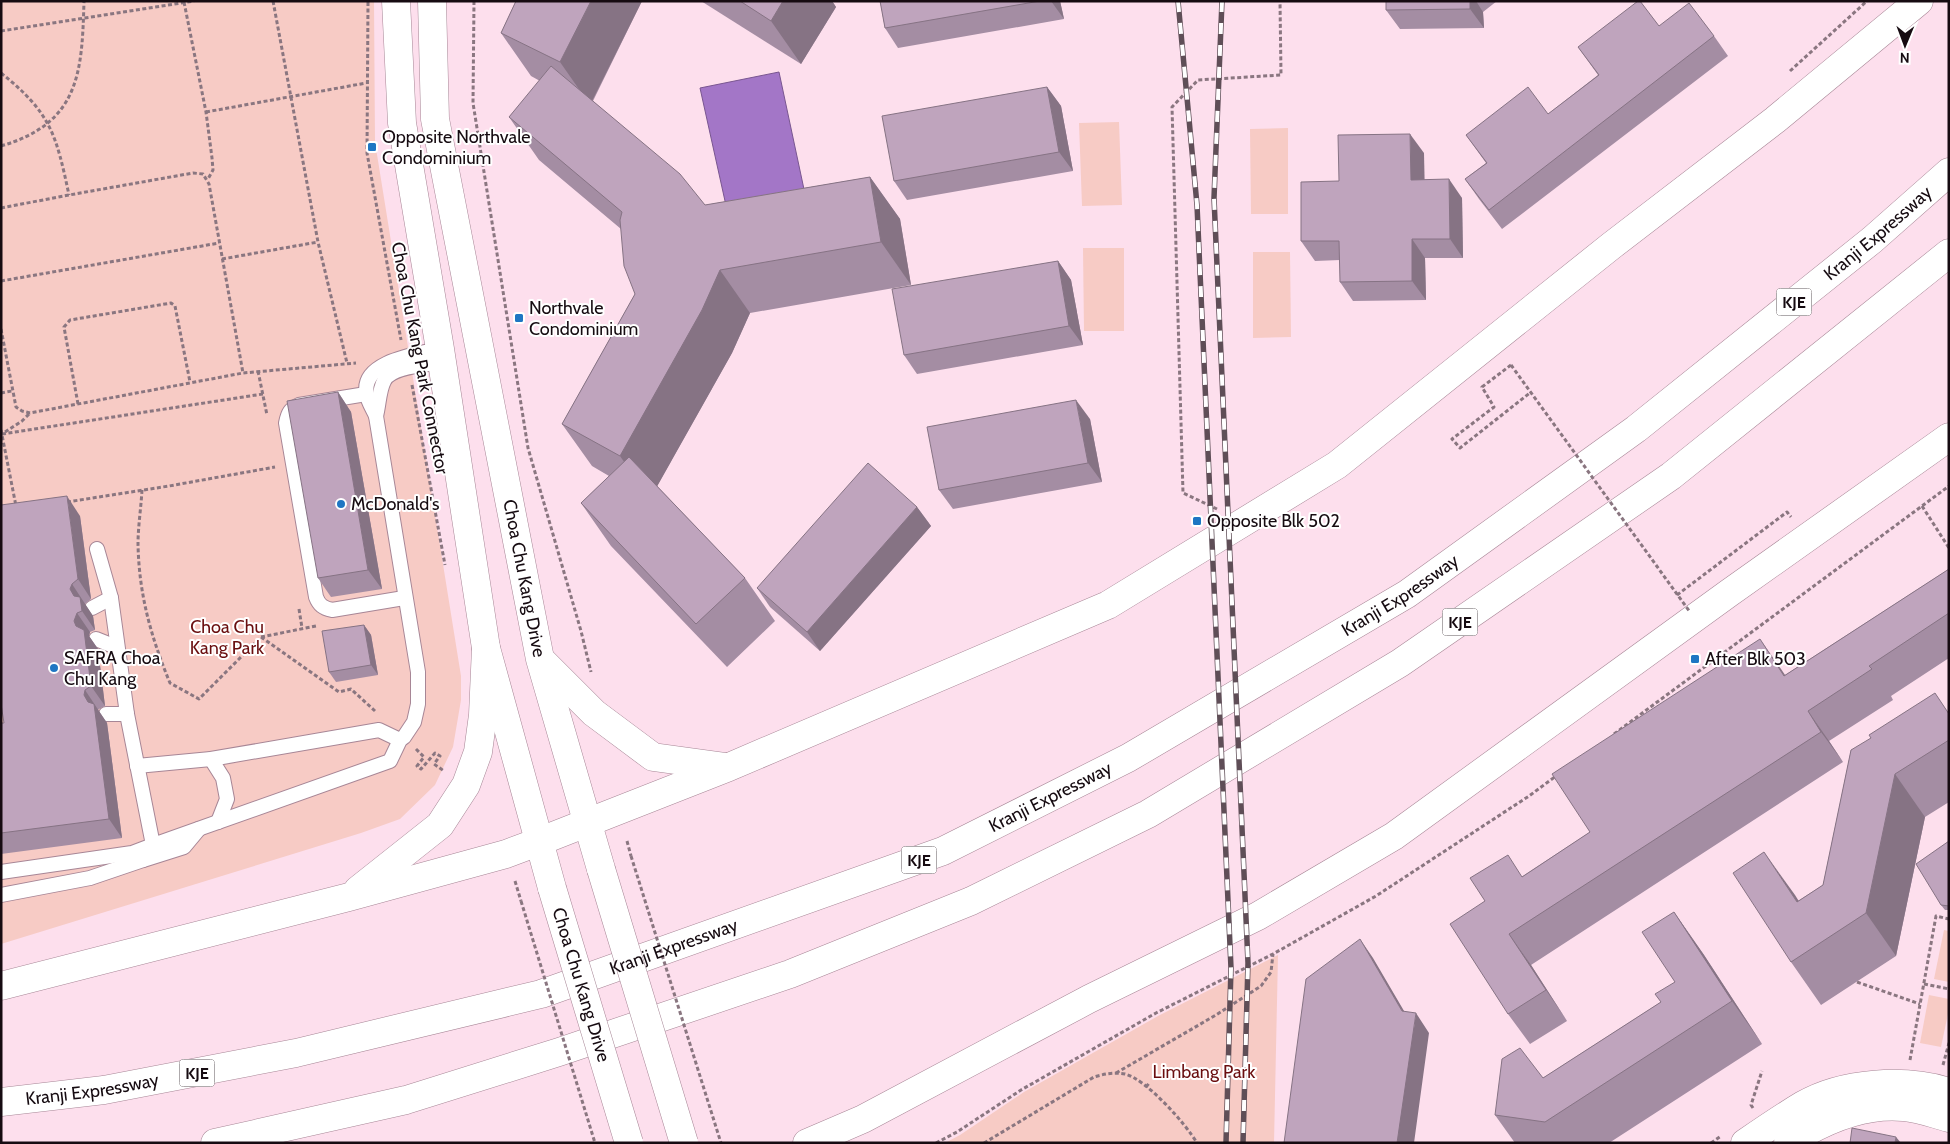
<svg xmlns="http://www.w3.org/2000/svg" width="1950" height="1144" viewBox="0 0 1950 1144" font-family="Cabin,sans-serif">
	<rect width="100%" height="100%" fill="#fddfed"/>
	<g fill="#f7cbc5">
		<polygon points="1,1 374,1 375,142 461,676 461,700 453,747 435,785 400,819 361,833 1,944"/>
		<polygon points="1119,122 1122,205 1082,206 1079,123"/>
		<polygon points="1288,128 1288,214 1251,214 1250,129"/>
		<polygon points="1083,248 1124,248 1124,331 1084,331"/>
		<polygon points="1253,252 1290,252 1291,337 1253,338"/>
		<polygon points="1944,930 1949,931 1949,982 1934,979"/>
		<polygon points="1278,955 1274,1143 945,1143 960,1135 1024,1092 1158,1016"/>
		<polygon points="1929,995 1949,999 1949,1009 1941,1047 1920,1043"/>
	</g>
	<polygon fill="#a376c7" stroke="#795690" points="779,72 805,194 727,210 700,88"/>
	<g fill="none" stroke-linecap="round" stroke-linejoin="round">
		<defs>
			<g id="service">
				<path d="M366 394 299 405C290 409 288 413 286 423L316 597C319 605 323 608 332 610L404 598"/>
				<path d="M376 416C379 405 379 390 384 381 391 366 427 365 442 362"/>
				<path d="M97 549 111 598 127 714 153 845 390 761 400 740 404 737 414 722 418 704V672L376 416C373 409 368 402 367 395 359 361 418 354 440 349"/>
				<polyline points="92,608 111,598"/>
				<polyline points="96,639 116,647"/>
				<polyline points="106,714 127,714"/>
				<polyline points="211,759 223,778 227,799 218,822"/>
				<polyline points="137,766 211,759 379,730 400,740"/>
				<polyline points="137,856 143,860 184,847 199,829"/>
				<polyline points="1,872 132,853 153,845"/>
				<polyline points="1,895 90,878 143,860"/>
			</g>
			<g id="minor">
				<path d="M1745 1143C1764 1130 1783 1117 1803 1105 1843 1082 1905 1078 1949 1092"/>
				<path d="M1788 1143C1822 1121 1863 1103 1904 1107 1919 1108 1934 1114 1949 1118"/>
			</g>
			<g id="secondary">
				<polyline points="396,1 402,123 440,349 486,648 552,888"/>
				<path id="s1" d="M432 1 435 119 540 659 601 869"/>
				<polyline points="541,660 594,713 653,757 726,767"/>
				<polyline points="538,842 729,767 1108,605 1337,465 1611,246 1775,120 1919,1"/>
				<polyline points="807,1143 863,1119 1089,999 1258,916 1394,836 1729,593 1949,437"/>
			</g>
			<g id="motorway">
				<polyline points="358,890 440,825 466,785 478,752 483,715 486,648"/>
				<polyline points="1,986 349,897 506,854 538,842"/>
				<path id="s2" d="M1 1102 104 1090 296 1053 541 994 943 851 1128 758 1407 594 1636 429 1872 240 1949 172"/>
				<polyline points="215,1143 406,1100 559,1052 790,974 971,901 1148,814 1400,663 1671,476 1949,253"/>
			</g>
		</defs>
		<use href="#service" stroke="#a78696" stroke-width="16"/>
		<use href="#minor" stroke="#a78696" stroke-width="29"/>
		<use href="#secondary" stroke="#a78696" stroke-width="29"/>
		<use href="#motorway" stroke="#a78696" stroke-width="29"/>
		<g stroke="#8a7680" stroke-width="3" stroke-dasharray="4 2.5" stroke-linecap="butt">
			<polyline points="273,1 318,242 347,363"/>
			<polyline points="474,1 473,103 528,448 581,631 591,672"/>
			<polyline points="184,2 206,112 212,158 213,170 208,179"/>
			<polyline points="368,2 367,153 401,340"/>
			<polyline points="1,31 194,1"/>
			<polyline points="1790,71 1867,1"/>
			<path d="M1 73C51 113 56 134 69 195"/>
			<polyline points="206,112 366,83"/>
			<path d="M1 146C80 123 82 72 84 1"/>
			<polyline points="1,208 69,195 193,173 203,174 209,184 243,373"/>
			<polyline points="222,259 318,242"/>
			<polyline points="1,281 219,243"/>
			<polyline points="1,329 16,407 22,411 30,413 243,373 356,363"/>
			<polyline points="1511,365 1482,387 1494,407 1452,439 1460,448 1531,392"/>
			<polyline points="258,371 267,415"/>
			<polyline points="412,385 445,565"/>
			<polyline points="1,393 12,391"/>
			<polyline points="78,404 64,327 70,320 171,303 175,306 190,382"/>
			<polyline points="1,430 16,506"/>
			<polyline points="5,432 22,421 30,413"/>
			<polyline points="2,434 263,394"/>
			<path d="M142 490C141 508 138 527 138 544 139 595 151 637 170 683L199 699 261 637 316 626"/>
			<polyline points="67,502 169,486 275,467"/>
			<polyline points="1922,506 1949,548"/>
			<polyline points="1217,509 1183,493 1172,107 1198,80 1281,75 1280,1"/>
			<polyline points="1677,595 1787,512 1791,517"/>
			<polyline points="299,609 302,628"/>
			<polyline points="261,637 339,692 351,689 375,711"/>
			<polyline points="1614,734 1949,486"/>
			<polyline points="416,749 424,757 417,766 421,769 435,753 440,756 434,764 444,771"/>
			<polyline points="627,841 631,856"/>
			<polyline points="515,881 521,901"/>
			<polyline points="1857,982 1920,1004"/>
			<polyline points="1924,984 1949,989"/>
			<polyline points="1910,1060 1936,916 1949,919"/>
			<polyline points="1943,1065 1949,1043"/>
			<polyline points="1116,1073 1216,1015 1261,986 1271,972 1273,954"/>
			<polyline points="1146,1087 1150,1082"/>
			<polyline points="1753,1108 1751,1105 1762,1071"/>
			<polyline points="936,1143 957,1132 1021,1090 1156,1013 1273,954 1376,896 1529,796 1556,776"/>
			<path d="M984 1143 1094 1077C1104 1074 1114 1072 1125 1074 1146 1079 1186 1124 1197 1143"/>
			<polyline points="1711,1143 1721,1136"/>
		</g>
		<use href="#service" stroke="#fff" stroke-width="14"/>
		<use href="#minor" stroke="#fff" stroke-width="28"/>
		<use href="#secondary" stroke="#fff" stroke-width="28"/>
		<use href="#motorway" stroke="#fff" stroke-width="28"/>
		<defs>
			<g id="rail">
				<polyline points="1178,1 1197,205 1231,968 1226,1143"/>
				<polyline points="1222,1 1214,198 1248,963 1243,1143"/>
			</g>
		</defs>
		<use href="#rail" stroke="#5f4e57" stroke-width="5.5"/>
		<use href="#rail" stroke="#fff" stroke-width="4" stroke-dasharray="11" stroke-linecap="butt"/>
		<defs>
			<g id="secondary-bridge">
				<polyline points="601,869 684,1143"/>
				<path id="s3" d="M552 888 629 1143"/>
			</g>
		</defs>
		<use href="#secondary-bridge" stroke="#a78696" stroke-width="29" stroke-linecap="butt"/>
		<g stroke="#8a7680" stroke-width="3" stroke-dasharray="4 2.5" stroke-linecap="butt">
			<polyline points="1511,365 1690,612"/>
			<polyline points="631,856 721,1143"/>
			<polyline points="521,901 595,1143"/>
		</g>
		<use href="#secondary-bridge" stroke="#fff" stroke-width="28"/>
	</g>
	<g fill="#a48da3">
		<polygon points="516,1 642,1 593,101 705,205 870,177 900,219 911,285 750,313 732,353 657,486 745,578 775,621 727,667 611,546 581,503 609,476 592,466 562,424 635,294 621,229 539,160 509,117 540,81 531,76 501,33"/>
		<polygon points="701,1 832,1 836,7 801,64"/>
		<polygon points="880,1 1060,1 1064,19 898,48 885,28"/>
		<polygon points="1386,1 1497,1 1483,12 1484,28 1400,29 1386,10"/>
		<polygon points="1659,26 1714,36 1728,56 1502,229 1479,199 1465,179 1486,163 1466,135 1548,114 1598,75 1578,47"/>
		<polygon points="1047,87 1061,106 1073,171 907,200 894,181"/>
		<polygon points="1424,153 1424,180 1462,198 1463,258 1425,258 1426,300 1353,301 1340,282 1340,260 1315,261 1301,241 1339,181"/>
		<polygon points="1058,261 1071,280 1083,345 917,374 904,355"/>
		<polygon points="338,392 351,412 382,589 331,597 318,578"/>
		<polygon points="1090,419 1102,482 953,509 939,490"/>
		<polygon points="917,507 931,526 820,651 770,607 757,588"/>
		<polygon points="80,516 91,599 85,604 93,616 95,630 90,632 89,636 98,649 105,706 99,709 98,710 107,723 122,838 1,854 1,723 4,723"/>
		<polygon points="1949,569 1949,658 1891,696 1893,700 1829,741 1843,762 1531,965 1567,1021 1530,1044 1508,1014 1485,901 1590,832 1785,675"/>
		<polygon points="364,625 371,635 378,675 336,682 329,672"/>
		<polygon points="1949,712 1949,802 1925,817 1896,956 1821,1005 1791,962 1798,901 1823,885 1851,750"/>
		<polygon points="1949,841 1949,910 1945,910 1941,905"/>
		<polygon points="1674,912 1704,955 1762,1044 1609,1143 1515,1143 1495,1115 1543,1078 1661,1002 1675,982"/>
	</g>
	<g fill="#867384">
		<polygon points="591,1 642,1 590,105 560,62"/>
		<polygon points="783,1 832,1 836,7 801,64 771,21"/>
		<polygon points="1051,1 1060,1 1064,19"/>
		<polygon points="1470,1 1476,1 1483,12 1484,28 1470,9"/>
		<polygon points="1047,87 1061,106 1073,171 1059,152"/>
		<polygon points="1410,134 1424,153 1425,199 1411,180"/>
		<polygon points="870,177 900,219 911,285 881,242"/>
		<polygon points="1449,179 1462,198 1463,258 1450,239"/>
		<polygon points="1412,239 1425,258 1426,300 1412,281"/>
		<polygon points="1058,261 1071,280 1083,345 1069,326"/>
		<polygon points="720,270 750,313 732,353 650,499 620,456"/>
		<polygon points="338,392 351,412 382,589 368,570"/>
		<polygon points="1076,400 1090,419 1102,482 1088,463"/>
		<polygon points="67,496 80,516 91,599 78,579"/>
		<polygon points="917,507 931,526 820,651 807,632"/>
		<polygon points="72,584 93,616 95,630 82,611 70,589"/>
		<polygon points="77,613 90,632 89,636 98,649 105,706 91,686 76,626 74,621"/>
		<polygon points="364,625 371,635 378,675 371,665"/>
		<polygon points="1760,639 1781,669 1806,706 1784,676"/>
		<polygon points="85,690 107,723 122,838 109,819 84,695"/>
		<polygon points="1808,711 1829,741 1843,762 1821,732"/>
		<polygon points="1895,774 1925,817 1896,956 1866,913"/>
		<polygon points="1764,852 1795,895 1824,941 1797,902"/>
		<polygon points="1674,912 1704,955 1762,1044 1732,1001"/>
		<polygon points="1509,934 1531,965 1567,1021 1546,990"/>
		<polygon points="1360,939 1373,958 1414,1028 1416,1013 1429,1033 1414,1143 1397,1143 1402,1011"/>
		<polygon points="1896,1137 1901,1143 1895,1143"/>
	</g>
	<g fill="#bfa4bd" stroke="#867384">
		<polygon points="516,1 591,1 560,62 501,33"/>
		<polygon points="740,1 783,1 771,21"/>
		<polygon points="880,1 1040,1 885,28"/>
		<polygon points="1386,1 1470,1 1470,9 1386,10"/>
		<polygon points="1638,1 1640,1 1659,26 1689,3 1714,36 1489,210 1465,179 1487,163 1466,135 1528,87 1548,114 1599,75 1578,47"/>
		<polygon points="551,66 680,174 705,205 870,177 881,242 720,270 702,310 620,456 562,424 635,294 624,266 620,220 622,212 509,117"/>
		<polygon points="1047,87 1059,152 894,181 882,116"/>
		<polygon points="1410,134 1411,180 1449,179 1450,239 1412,239 1412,281 1340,282 1339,241 1301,241 1301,182 1339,181 1338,135"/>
		<polygon points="1058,261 1069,326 904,355 892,289"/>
		<polygon points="338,392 368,570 318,578 287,401"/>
		<polygon points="1076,400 1088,463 939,490 927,427"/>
		<polygon points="629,457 745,578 696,624 581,503"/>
		<polygon points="868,463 917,507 807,632 757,588"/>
		<polygon points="67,496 78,579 72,584 70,589 74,596 80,597 82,611 77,613 74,621 76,626 84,630 91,686 85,690 84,695 88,702 94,704 109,819 1,833 1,723 4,723 1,704 1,505"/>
		<polygon points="1949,569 1949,613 1869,666 1872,669 1808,711 1821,732 1509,934 1546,990 1508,1014 1450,924 1485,901 1470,878 1508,855 1522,877 1590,832 1552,774 1760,639 1784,676"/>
		<polygon points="364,625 371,665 329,672 322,631"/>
		<polygon points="1935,693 1949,714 1949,740 1895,774 1866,913 1791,962 1733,873 1764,852 1797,902 1823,885 1851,750 1871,738 1869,735"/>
		<polygon points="1949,841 1949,906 1941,905 1916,864"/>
		<polygon points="1674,912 1732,1001 1545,1122 1495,1115 1502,1059 1520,1048 1543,1078 1661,1002 1655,994 1675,982 1642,932"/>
		<polygon points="1360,939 1402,1011 1416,1013 1397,1143 1284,1143 1306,979"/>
		<polygon points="1852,1128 1896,1137 1895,1143 1850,1143"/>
	</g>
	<g fill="#1e76c3" stroke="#fff" stroke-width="2">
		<rect x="367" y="142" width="10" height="10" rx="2.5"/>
		<rect x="514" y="313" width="10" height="10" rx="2.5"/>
		<circle cx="341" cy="504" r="5"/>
		<rect x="1192" y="516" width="10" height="10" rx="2.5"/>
		<rect x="1690" y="654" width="10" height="10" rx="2.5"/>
		<circle cx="54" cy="668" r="5"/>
	</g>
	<g text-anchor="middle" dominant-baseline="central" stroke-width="4" stroke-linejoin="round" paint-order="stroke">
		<g fill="#fff" stroke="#5c5458" stroke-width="1">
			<rect x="1776.5" y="288.5" width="35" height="27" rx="4"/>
			<rect x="1442.5" y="608.5" width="35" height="27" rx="4"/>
			<rect x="901.5" y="846.5" width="35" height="27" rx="4"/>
			<rect x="179.5" y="1059.5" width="35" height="27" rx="4"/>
		</g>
		<g font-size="16" font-weight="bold" fill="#160b11">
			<text x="1794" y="302">KJE</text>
			<text x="1460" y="622">KJE</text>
			<text x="919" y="860">KJE</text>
			<text x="197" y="1073">KJE</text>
		</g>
		<g font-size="18" fill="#160b11" stroke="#fff" text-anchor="start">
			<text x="382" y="137">Opposite Northvale<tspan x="382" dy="21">Condominium</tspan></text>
			<text x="529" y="308">Northvale<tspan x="529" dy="21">Condominium</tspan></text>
			<text x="351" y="504">McDonald's</text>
			<text x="1207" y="521">Opposite Blk 502</text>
			<text x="64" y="658">SAFRA Choa<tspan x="64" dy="21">Chu Kang</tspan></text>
			<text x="1705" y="659">After Blk 503</text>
		</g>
		<g font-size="18" fill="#160b11" stroke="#fff">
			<text stroke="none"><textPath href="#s2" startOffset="2102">Kranji Expressway</textPath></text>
			<text transform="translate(420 358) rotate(79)">Choa Chu Kang Park Connector</text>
			<text stroke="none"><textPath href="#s1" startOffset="586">Choa Chu Kang Drive</textPath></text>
			<text stroke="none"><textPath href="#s2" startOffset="1502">Kranji Expressway</textPath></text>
			<text stroke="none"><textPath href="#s2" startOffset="1098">Kranji Expressway</textPath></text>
			<text stroke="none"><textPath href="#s2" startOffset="692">Kranji Expressway</textPath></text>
			<text stroke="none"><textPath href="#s3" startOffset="101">Choa Chu Kang Drive</textPath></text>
			<text stroke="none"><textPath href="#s2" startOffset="92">Kranji Expressway</textPath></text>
		</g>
		<g font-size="18" fill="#6a0e0f" stroke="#fff">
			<text x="227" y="627">Choa Chu<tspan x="227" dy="21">Kang Park</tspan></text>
			<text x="1204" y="1072">Limbang Park</text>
		</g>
	</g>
	<rect width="1950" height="1144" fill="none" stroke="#160b11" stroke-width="5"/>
	<g transform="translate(1905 45) rotate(181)" stroke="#ffffff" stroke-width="4" paint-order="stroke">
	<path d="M0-4L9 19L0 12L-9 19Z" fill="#160b11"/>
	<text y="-8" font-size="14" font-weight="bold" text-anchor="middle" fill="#160b11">N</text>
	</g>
</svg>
